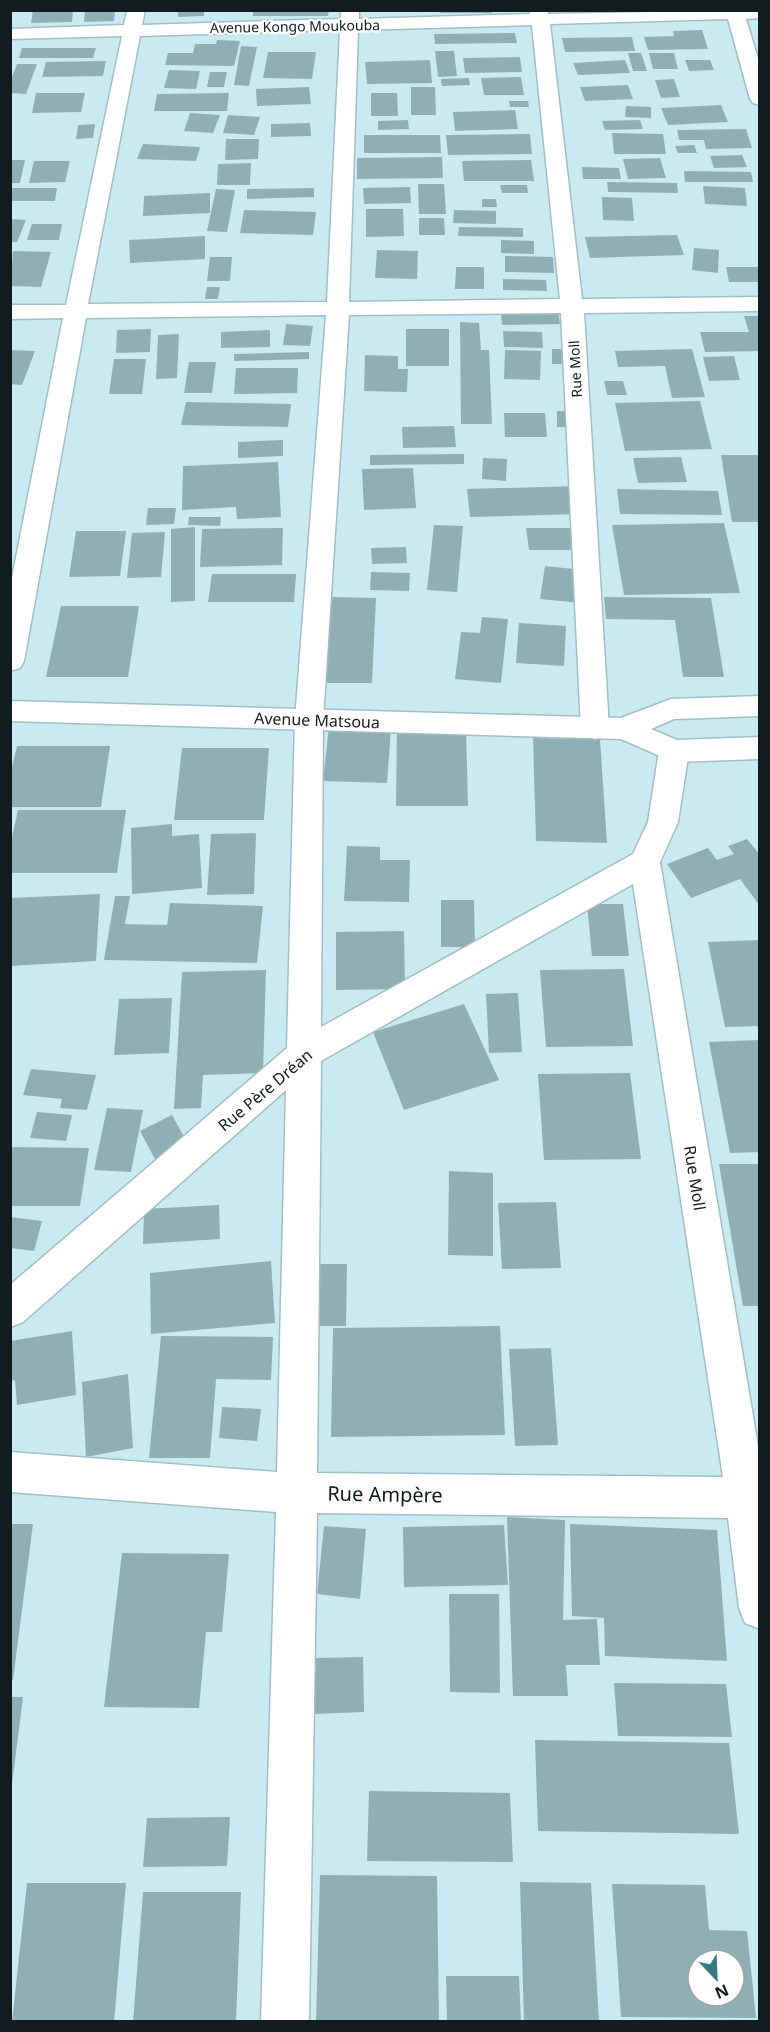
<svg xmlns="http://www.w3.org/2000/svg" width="770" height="2032" viewBox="0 0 770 2032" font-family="'Noto Sans',sans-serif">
	<rect width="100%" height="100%" fill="#caeaf1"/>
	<g fill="#90afb5" fill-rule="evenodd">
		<polygon points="33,10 73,10 72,22 31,23"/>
		<polygon points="85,10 115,10 114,21 84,22"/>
		<polygon points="178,10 204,10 204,16 178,17"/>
		<polygon points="253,10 329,10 328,16 253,16"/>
		<rect x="440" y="10" width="52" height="3"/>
		<polygon points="702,30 708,49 648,50 644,37 674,36 673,31"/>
		<polygon points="515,33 517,43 435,44 434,34"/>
		<polygon points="632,37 635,51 565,52 562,38"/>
		<polygon points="217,40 240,41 234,66 165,65 168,53 193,53 195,44 216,44"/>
		<polygon points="241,46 257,47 249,86 234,85"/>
		<polygon points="22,48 96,48 93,58 19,58"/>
		<polygon points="435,51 454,51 457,76 438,77"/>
		<polygon points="268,52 316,52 312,79 263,78"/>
		<polygon points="628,53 641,53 647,71 633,71"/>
		<polygon points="649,53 674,53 678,69 653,69"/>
		<polygon points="520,57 522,72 465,73 463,58"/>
		<polygon points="430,60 432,83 367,84 365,62"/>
		<polygon points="625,60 630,73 578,75 573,63"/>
		<polygon points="685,60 710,60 714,70 689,71"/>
		<polygon points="106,61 103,76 42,77 46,62"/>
		<polygon points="17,64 37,64 26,94 10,93 10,82"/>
		<polygon points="169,70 200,71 196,89 164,88"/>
		<polygon points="210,72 227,72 224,87 207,87"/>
		<polygon points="521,77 524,95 484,95 481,78"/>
		<polygon points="469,78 470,85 442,86 441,79"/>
		<polygon points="674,79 680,97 661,98 655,80"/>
		<polygon points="628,85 633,99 585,101 580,87"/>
		<polygon points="309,87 311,104 257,106 256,89"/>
		<polygon points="411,87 435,87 436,115 411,115"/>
		<polygon points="36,93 85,93 81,112 32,113"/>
		<polygon points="229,93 227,111 154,111 157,94"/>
		<polygon points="371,93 397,93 398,116 371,116"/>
		<polygon points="509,101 528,101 529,107 510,107"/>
		<polygon points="721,105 728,122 668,125 661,108"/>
		<polygon points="626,106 651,107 651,118 625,117"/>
		<polygon points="515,110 518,129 455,131 453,112"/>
		<polygon points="190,113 220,115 213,133 184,131"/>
		<polygon points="228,115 260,117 254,135 223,133"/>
		<polygon points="408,120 409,129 378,130 378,121"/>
		<polygon points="640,120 643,129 605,130 602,121"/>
		<polygon points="310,123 311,136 271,137 271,124"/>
		<polygon points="95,124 93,138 76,139 78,125"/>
		<polygon points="746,129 752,148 706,149 704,140 679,140 677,130"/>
		<polygon points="612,133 663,134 666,154 614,154"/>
		<polygon points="530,134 532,154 448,155 446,135"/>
		<polygon points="364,135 440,135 441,153 364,153"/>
		<polygon points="226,139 259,139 258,159 225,160"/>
		<polygon points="143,144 200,147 196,161 137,159"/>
		<polygon points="694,145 697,153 678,153 675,146"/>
		<polygon points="742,155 747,167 714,168 710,156"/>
		<polygon points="442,157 443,178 357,179 357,158"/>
		<polygon points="660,158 666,178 628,179 623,159"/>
		<polygon points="10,160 25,160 20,183 10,183"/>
		<polygon points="531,160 534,181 464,181 462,161"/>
		<polygon points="34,161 70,161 65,182 29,183"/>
		<polygon points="251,163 250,185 217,185 218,164"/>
		<polygon points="582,167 619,168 621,179 583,179"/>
		<polygon points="684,171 751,172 753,182 685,182"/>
		<polygon points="607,182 677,183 678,193 608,192"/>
		<polygon points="418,184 444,184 446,214 419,214"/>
		<polygon points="500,185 527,185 528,193 502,193"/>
		<polygon points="703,186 745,188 747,206 705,204"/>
		<polygon points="410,187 411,203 364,204 363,188"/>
		<polygon points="10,188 57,188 55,201 10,201"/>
		<polygon points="314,188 314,197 247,199 247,189"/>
		<polygon points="216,189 235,190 227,232 207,231"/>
		<polygon points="210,193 210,213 143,216 144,196"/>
		<polygon points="602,197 632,198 634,221 603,220"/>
		<polygon points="482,199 496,199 497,207 482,207"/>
		<polygon points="366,209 403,209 404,236 366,237"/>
		<polygon points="244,210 316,212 313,235 240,233"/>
		<polygon points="454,210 496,211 496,224 453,223"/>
		<polygon points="419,218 444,218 445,235 419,235"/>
		<polygon points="10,219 26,220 17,242 10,242"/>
		<polygon points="32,224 62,224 59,240 27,240"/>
		<polygon points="459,227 523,228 523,237 458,236"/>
		<polygon points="677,235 684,255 590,258 585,237"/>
		<polygon points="205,236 205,259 130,263 129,240"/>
		<polygon points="501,240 534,241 534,254 501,253"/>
		<polygon points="694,248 719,250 718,273 692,270"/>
		<polygon points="377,250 418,251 417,279 375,278"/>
		<polygon points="13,251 51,252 41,287 10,286"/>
		<polygon points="505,256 553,257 554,273 505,272"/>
		<polygon points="210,257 232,257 230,281 207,281"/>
		<polygon points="456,267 484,267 484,289 455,289"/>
		<polygon points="726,267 760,267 760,282 729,282"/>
		<polygon points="503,279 546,280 547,291 503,290"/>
		<polygon points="207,287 220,287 218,299 205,299"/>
		<polygon points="558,313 560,324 502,325 501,314"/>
		<polygon points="744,316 760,316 760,351 705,352 700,332 749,332"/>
		<polygon points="460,322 479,323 481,350 489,350 492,424 461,424"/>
		<polygon points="286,324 313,326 310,346 283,345"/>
		<polygon points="151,329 150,352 116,353 117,330"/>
		<rect x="406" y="329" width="43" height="37"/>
		<polygon points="270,330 270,347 221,348 221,332"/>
		<polygon points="503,331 542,332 543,348 504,347"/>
		<polygon points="179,334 177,378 156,379 158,335"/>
		<polygon points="552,349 564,349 565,364 552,364"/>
		<polygon points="692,349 705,397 672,398 665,366 618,367 615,351"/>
		<polygon points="10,350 35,351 22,385 10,384"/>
		<polygon points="505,350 541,351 540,380 504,379"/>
		<polygon points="309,352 309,359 234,361 234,354"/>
		<polygon points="365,355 398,356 398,369 408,369 407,392 364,391"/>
		<polygon points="734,356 740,380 709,381 703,357"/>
		<polygon points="114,359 146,359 142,394 109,394"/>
		<polygon points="189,362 216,362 212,393 184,393"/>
		<polygon points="236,368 298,368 297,393 234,394"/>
		<polygon points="604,381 623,381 627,395 607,395"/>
		<polygon points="700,401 712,449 625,451 615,403"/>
		<polygon points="186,402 291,404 288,427 181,425"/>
		<polygon points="557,411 572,411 573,427 557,427"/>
		<polygon points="504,413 545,413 547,437 505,437"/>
		<polygon points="454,426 456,447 403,448 402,427"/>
		<polygon points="283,440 283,456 238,458 238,442"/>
		<polygon points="464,454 464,464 370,465 370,455"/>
		<polygon points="721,455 758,455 760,522 732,522"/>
		<polygon points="681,457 687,482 638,483 633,458"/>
		<polygon points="483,458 507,459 506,481 482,479"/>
		<polygon points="278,462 281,517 237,519 236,507 182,510 183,466"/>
		<polygon points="413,468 416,508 364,510 362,469"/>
		<polygon points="577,486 582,514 470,517 467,489"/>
		<polygon points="617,489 718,491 722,515 620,514"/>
		<polygon points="148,508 176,508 174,524 146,525"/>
		<polygon points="189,517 221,517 220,526 188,525"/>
		<polygon points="724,523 740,593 624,595 612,525"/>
		<polygon points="434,525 463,526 457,592 427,590"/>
		<polygon points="195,527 195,601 171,602 171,529"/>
		<polygon points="283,528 282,565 200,567 202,529"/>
		<polygon points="526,528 576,528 578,550 529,550"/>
		<polygon points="76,531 126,531 120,576 69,577"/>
		<polygon points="165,532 161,577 127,578 132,533"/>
		<polygon points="406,547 407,563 372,564 371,548"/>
		<polygon points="545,566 583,570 580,603 540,599"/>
		<polygon points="371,572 410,573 409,591 370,590"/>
		<polygon points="212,574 296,574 294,602 208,602"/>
		<polygon points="331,597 376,598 372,683 325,683"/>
		<polygon points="604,597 711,598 724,677 683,677 675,620 606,619"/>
		<polygon points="61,606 139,606 128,677 46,677"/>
		<polygon points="482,617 508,619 501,683 455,679 461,632 480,633"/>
		<polygon points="519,623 566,626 564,666 516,663"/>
		<polygon points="329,727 391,729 387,783 323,781"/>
		<polygon points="397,728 466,729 468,806 396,806"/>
		<polygon points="533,738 600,739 607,843 536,841"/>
		<polygon points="17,746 110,746 101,807 10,807 10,776"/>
		<polygon points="182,748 269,748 264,820 174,820"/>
		<polygon points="18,810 126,810 117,873 10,873 10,846"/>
		<polygon points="172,824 172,836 199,834 202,888 132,894 131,828"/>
		<polygon points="256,833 254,894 207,895 211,834"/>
		<polygon points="747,839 760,855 760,906 740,879 691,898 667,864 708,848 717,860 734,854 728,846"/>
		<polygon points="347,846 380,847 380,860 410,860 409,902 344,901"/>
		<polygon points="100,894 96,961 10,966 10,898"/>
		<polygon points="115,896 130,896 125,924 167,925 170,903 263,906 257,963 104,960"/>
		<polygon points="441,900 474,900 475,947 441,947"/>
		<polygon points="587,904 623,904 629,956 592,956"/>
		<polygon points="404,931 405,989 336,990 336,932"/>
		<polygon points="760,940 760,1026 725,1027 708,942"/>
		<polygon points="624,969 633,1046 546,1047 540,970"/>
		<polygon points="266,970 263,1073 203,1075 201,1108 174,1109 182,972"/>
		<polygon points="518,993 522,1052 489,1053 486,994"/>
		<polygon points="172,998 169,1053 114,1055 119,999"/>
		<polygon points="464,1004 499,1080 404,1110 373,1032"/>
		<polygon points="760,1040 760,1152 730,1153 709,1042"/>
		<polygon points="31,1069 96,1075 87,1110 60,1108 62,1099 23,1095"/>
		<polygon points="630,1073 641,1159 544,1160 538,1074"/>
		<polygon points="107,1108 143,1110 131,1172 94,1170"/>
		<polygon points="37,1112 72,1115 66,1141 30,1138"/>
		<polygon points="172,1115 188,1144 156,1161 140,1131"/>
		<polygon points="10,1147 89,1148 80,1206 10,1206"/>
		<polygon points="719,1164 760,1164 760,1306 743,1306"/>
		<polygon points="449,1171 493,1173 493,1256 448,1255"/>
		<polygon points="556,1202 561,1268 502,1269 498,1203"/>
		<polygon points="219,1205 220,1239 143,1244 144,1209"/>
		<polygon points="10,1217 42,1221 34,1251 10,1248"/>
		<polygon points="271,1261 275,1323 151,1334 150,1273"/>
		<polygon points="313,1264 347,1264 346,1326 311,1326"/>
		<polygon points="500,1326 505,1435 331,1437 333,1328"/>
		<polygon points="72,1331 76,1395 17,1405 15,1380 10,1381 10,1341"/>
		<polygon points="161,1336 273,1337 271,1380 216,1379 210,1458 149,1458"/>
		<polygon points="551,1348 558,1445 515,1446 509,1349"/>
		<polygon points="128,1374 133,1448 86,1457 82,1382"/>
		<polygon points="222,1407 261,1409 257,1441 219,1438"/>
		<polygon points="507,1517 565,1520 563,1620 597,1619 600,1665 566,1665 568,1696 513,1696"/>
		<polygon points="10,1524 33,1524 13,1680 10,1680"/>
		<polygon points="570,1524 717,1530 727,1661 605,1656 604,1618 572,1616"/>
		<polygon points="504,1525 508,1585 404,1587 403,1527"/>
		<polygon points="324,1526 366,1529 360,1599 317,1594"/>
		<polygon points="122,1553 229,1554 222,1632 206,1632 199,1708 104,1707"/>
		<polygon points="449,1594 499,1594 500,1693 450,1692"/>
		<polygon points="363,1657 364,1712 315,1714 315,1658"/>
		<polygon points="614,1683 726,1684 732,1737 618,1736"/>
		<polygon points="10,1697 23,1697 12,1784 10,1784"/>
		<polygon points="535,1740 729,1743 739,1834 538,1831"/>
		<polygon points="369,1791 510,1793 513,1862 367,1861"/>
		<polygon points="230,1817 227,1866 143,1867 147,1818"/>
		<polygon points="320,1875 437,1876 439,2022 316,2022"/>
		<polygon points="520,1882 591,1883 599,2022 524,2022"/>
		<polygon points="27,1883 126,1883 114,2022 12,2022"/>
		<path d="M612 1884 705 1885 709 1930 747 1931 756 2018 621 2017ZM698 1960H734V1996H698Z"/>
		<polygon points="143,1892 241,1892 236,2022 133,2022"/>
		<polygon points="446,1976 519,1976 521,2022 447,2022"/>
	</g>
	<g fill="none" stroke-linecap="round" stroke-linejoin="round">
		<defs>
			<path id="minor" d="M127 10H145L142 25 341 19V10H359V19L530 14V10H548V14L760 10V18L746 19 760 65V105L753 103 750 99 728 19 550 24 582 299 760 297V311L584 313 609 728 605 735 595 739 585 735 581 728 561 313 349 315 323 720 321 1027 633 854 648 822 659 751 664 743 674 740 684 743 689 751 678 822 660 862 760 1458V1629L745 1623 739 1608 728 1518 317 1513 309 2022H261L276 1512 10 1492V1452L277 1472 286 1090 23 1322 10 1327V1285L287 1048 295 720 326 315 86 318 24 661 20 668 10 671V588L63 318 10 319V305H66L122 36 10 39V29L124 25ZM532 25 560 299 349 302 358 30ZM340 30 327 302 88 304 140 36ZM633 884 723 1477 317 1473 321 1061Z"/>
			<polygon id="tertiary" points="760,696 760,716 674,719 651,729 677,740 760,737 760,759 674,762 621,739 10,721 10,701 621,718 671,699"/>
		</defs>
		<use href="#minor" stroke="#a0bfc5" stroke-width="3"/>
		<use href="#tertiary" stroke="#a0bfc5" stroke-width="3"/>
		<use href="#minor" fill="#fff" fill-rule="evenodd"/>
		<use href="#tertiary" fill="#fff" fill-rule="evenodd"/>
	</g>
	<g text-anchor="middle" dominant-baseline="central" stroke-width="4.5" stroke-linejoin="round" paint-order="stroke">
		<g font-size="14" fill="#111c1f" stroke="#fff">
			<text transform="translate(295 26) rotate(-1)">Avenue Kongo Moukouba</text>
			<text transform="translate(575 369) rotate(-93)">Rue Moll</text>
		</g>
		<g font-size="16" fill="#111c1f" stroke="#fff">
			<text transform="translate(317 720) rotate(2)">Avenue Matsoua</text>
			<text transform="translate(265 1090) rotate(-40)">Rue Père Dréan</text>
			<text transform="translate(695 1178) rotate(81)">Rue Moll</text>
		</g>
		<g font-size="20" fill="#111c1f" stroke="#fff">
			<text transform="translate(385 1494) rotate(1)">Rue Ampère</text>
		</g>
	</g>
	<rect width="770" height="2032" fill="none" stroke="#111c1f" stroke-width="24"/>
	<g transform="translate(716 1978) rotate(157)"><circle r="28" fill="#ffffff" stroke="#a0a4a5" stroke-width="1.5"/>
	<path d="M0-4.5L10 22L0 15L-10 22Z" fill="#357b87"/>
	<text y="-9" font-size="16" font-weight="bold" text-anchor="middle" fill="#111c1f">N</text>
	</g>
</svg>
